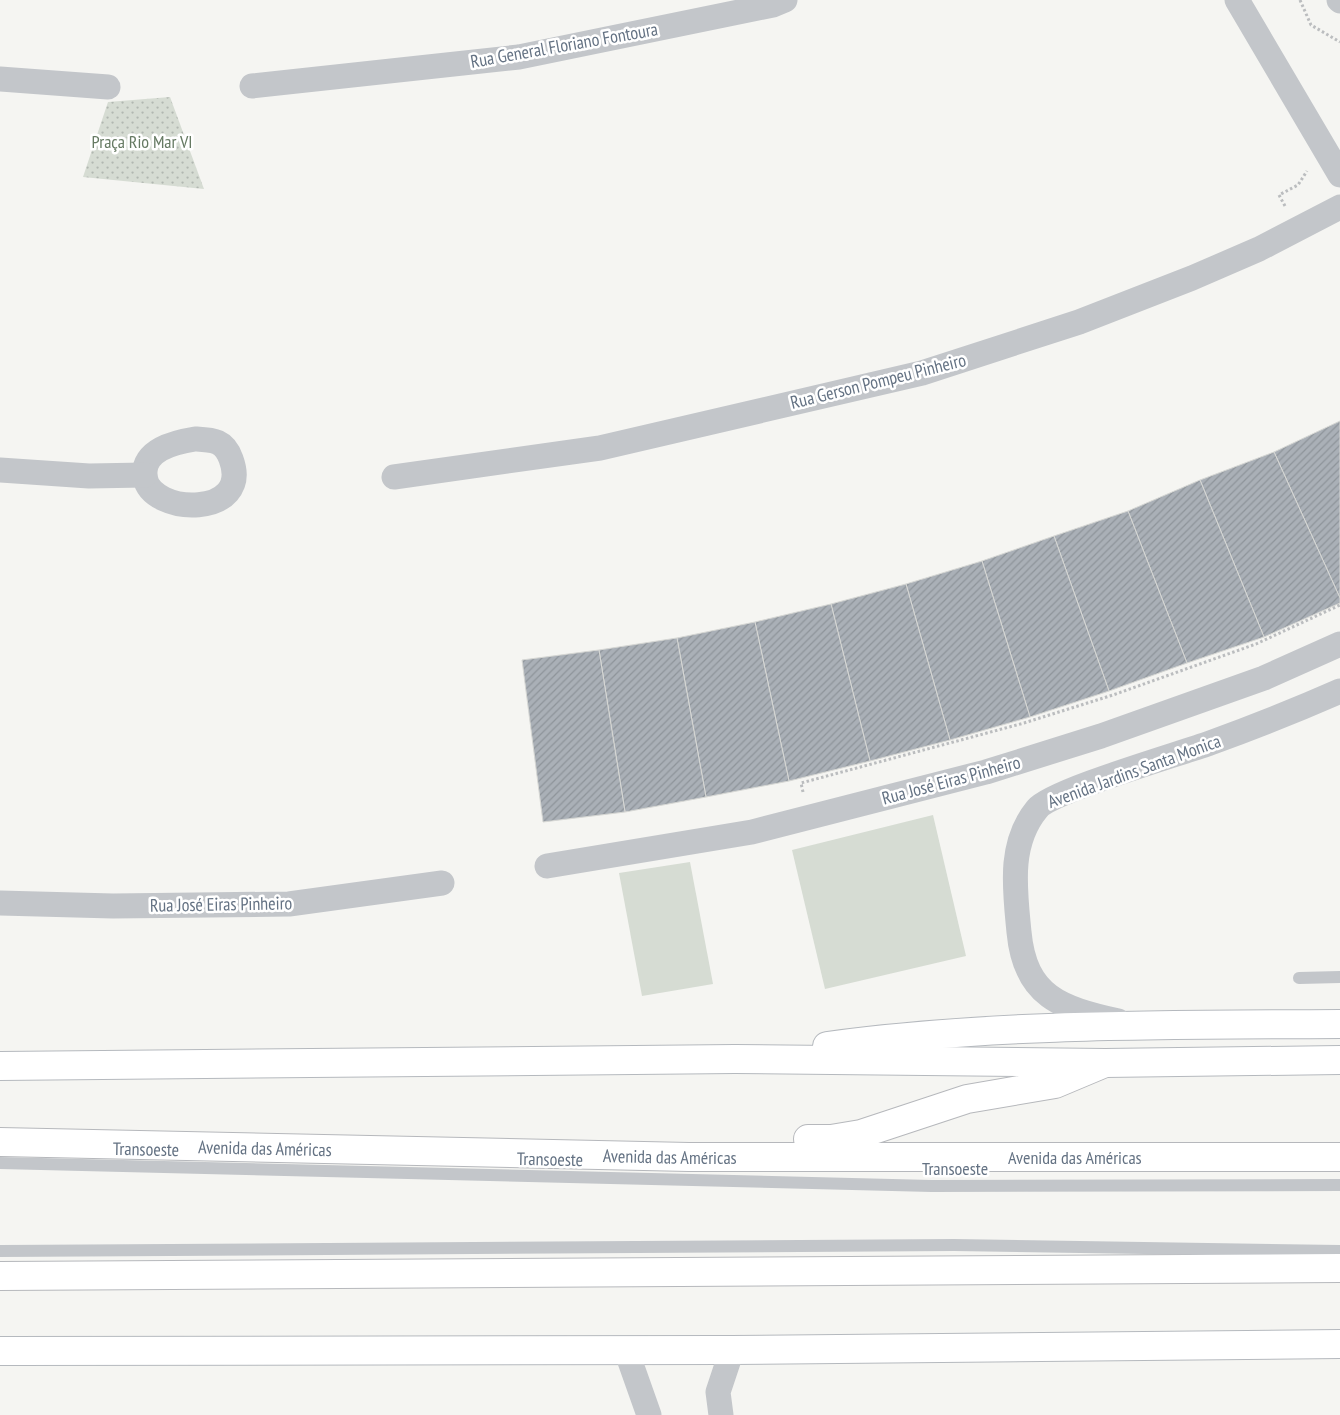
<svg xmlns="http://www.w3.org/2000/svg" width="1340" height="1415" viewBox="0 0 1340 1415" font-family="'PT Sans Narrow',sans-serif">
	<defs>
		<pattern id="grass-dots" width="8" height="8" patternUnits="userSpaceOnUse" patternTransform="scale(1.25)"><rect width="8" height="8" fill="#d6dcd3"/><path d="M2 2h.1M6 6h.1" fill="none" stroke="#b1b7b1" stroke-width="1.8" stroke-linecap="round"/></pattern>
		<pattern id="building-hatch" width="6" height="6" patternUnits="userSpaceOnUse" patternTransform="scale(1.25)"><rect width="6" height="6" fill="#aab0b7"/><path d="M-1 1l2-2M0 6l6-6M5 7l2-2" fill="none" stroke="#8e949a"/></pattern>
	</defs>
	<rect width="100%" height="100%" fill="#f5f5f2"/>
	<polygon fill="url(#grass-dots)" points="170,97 204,189 83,177 108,102"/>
	<g fill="#d6dcd3">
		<polygon points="933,815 966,956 825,989 792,850"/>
		<polygon points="690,862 713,984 642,996 619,873"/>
	</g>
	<g fill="url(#building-hatch)" stroke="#d6d7d4">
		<polygon points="1340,421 1340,598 1274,452"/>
		<polygon points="1274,452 1340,598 1340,603 1264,637 1200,480"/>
		<polygon points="1200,480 1264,637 1187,663 1128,511"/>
		<polygon points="1128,511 1187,663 1109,691 1054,536"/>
		<polygon points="1054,536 1109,691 1030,717 982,561"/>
		<polygon points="982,561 1030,717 950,740 906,584"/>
		<polygon points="906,584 950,740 870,761 831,604"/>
		<polygon points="831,604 870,761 789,781 755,622"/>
		<polygon points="755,622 789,781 706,797 677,638"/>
		<polygon points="677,638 706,797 625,812 599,650"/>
		<polygon points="599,650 625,812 543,822 522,660"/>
	</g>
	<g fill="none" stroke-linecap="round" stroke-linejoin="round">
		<defs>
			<g id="secondary">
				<path d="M827 1046C997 1023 1169 1025 1340 1024"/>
				<polyline points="0,1066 735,1059 1105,1063 1340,1060"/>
				<polyline points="0,1351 732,1350 1340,1344"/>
			</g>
			<g id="highway">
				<polyline points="808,1139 831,1139 861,1134 967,1099 1055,1084 1105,1063"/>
				<path id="s1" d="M0 1142 689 1157H1340"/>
				<polyline points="0,1276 1340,1268"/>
			</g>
		</defs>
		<use href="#secondary" stroke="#b5b9be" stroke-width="30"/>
		<use href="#highway" stroke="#b6b8bc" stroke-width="30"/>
		<g stroke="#bbbdbf" stroke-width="3" stroke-dasharray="2.5 2.5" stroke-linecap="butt">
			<polyline points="1300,0 1311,25 1340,42"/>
			<polyline points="1285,206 1279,195 1298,185 1307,171"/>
			<polyline points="803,792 801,783 1024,723 1113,695 1256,644 1340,605"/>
		</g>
		<g stroke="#c3c6ca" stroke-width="12">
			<polyline points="1299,978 1340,977"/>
			<polyline points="0,1163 932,1186 1340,1185"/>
			<polyline points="0,1251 954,1245 1340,1251"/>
		</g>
		<g stroke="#c3c6ca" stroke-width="25">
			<polyline points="1237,0 1340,175"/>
			<polyline points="1339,0 1340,1"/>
			<polyline points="0,79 108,87"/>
			<polyline points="252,86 519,57 773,5 785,0"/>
			<path d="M195 439C213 440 224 440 231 459 253 518 151 516 145 477 141 450 176 442 195 439Z"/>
			<polyline points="0,470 89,476 145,475"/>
			<polyline points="394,477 600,448 922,373 1079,322 1192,278 1259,249 1340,207"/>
			<polyline points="547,866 752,832 986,772 1101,736 1264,678 1340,644"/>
			<polyline points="0,903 113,906 289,904 442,883"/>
			<path d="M1118 1021C1061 1008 1025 997 1019 932 1015 890 1008 844 1037 809 1051 791 1180 754 1210 743 1254 727 1297 710 1340 691"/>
			<polyline points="626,1350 649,1415"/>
			<polyline points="721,1415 718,1392 732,1350"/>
		</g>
		<use href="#secondary" stroke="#fff" stroke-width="28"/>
		<use href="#highway" stroke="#fff" stroke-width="28"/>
	</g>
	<g text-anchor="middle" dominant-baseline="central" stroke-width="5" stroke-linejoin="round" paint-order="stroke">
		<g font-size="18" fill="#647283" stroke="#fff">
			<text transform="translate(564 45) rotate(-10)">Rua General Floriano Fontoura</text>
			<text transform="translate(878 381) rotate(-14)">Rua Gerson Pompeu Pinheiro</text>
			<text transform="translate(1134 771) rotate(-20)">Avenida Jardins Santa Monica</text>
			<text transform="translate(951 780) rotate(-15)">Rua José Eiras Pinheiro</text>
			<text transform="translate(221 904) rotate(-1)">Rua José Eiras Pinheiro</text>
			<text stroke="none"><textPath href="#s1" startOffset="265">Avenida das Américas</textPath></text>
			<text transform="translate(146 1149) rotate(1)">Transoeste</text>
			<text stroke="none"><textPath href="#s1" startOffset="670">Avenida das Américas</textPath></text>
			<text stroke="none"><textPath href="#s1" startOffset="1075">Avenida das Américas</textPath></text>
			<text transform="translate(550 1159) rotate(1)">Transoeste</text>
			<text x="955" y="1168">Transoeste</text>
		</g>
		<g font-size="18" fill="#667a63" stroke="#fff">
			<text x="142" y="141">Praça Rio Mar VI</text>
		</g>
	</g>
</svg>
